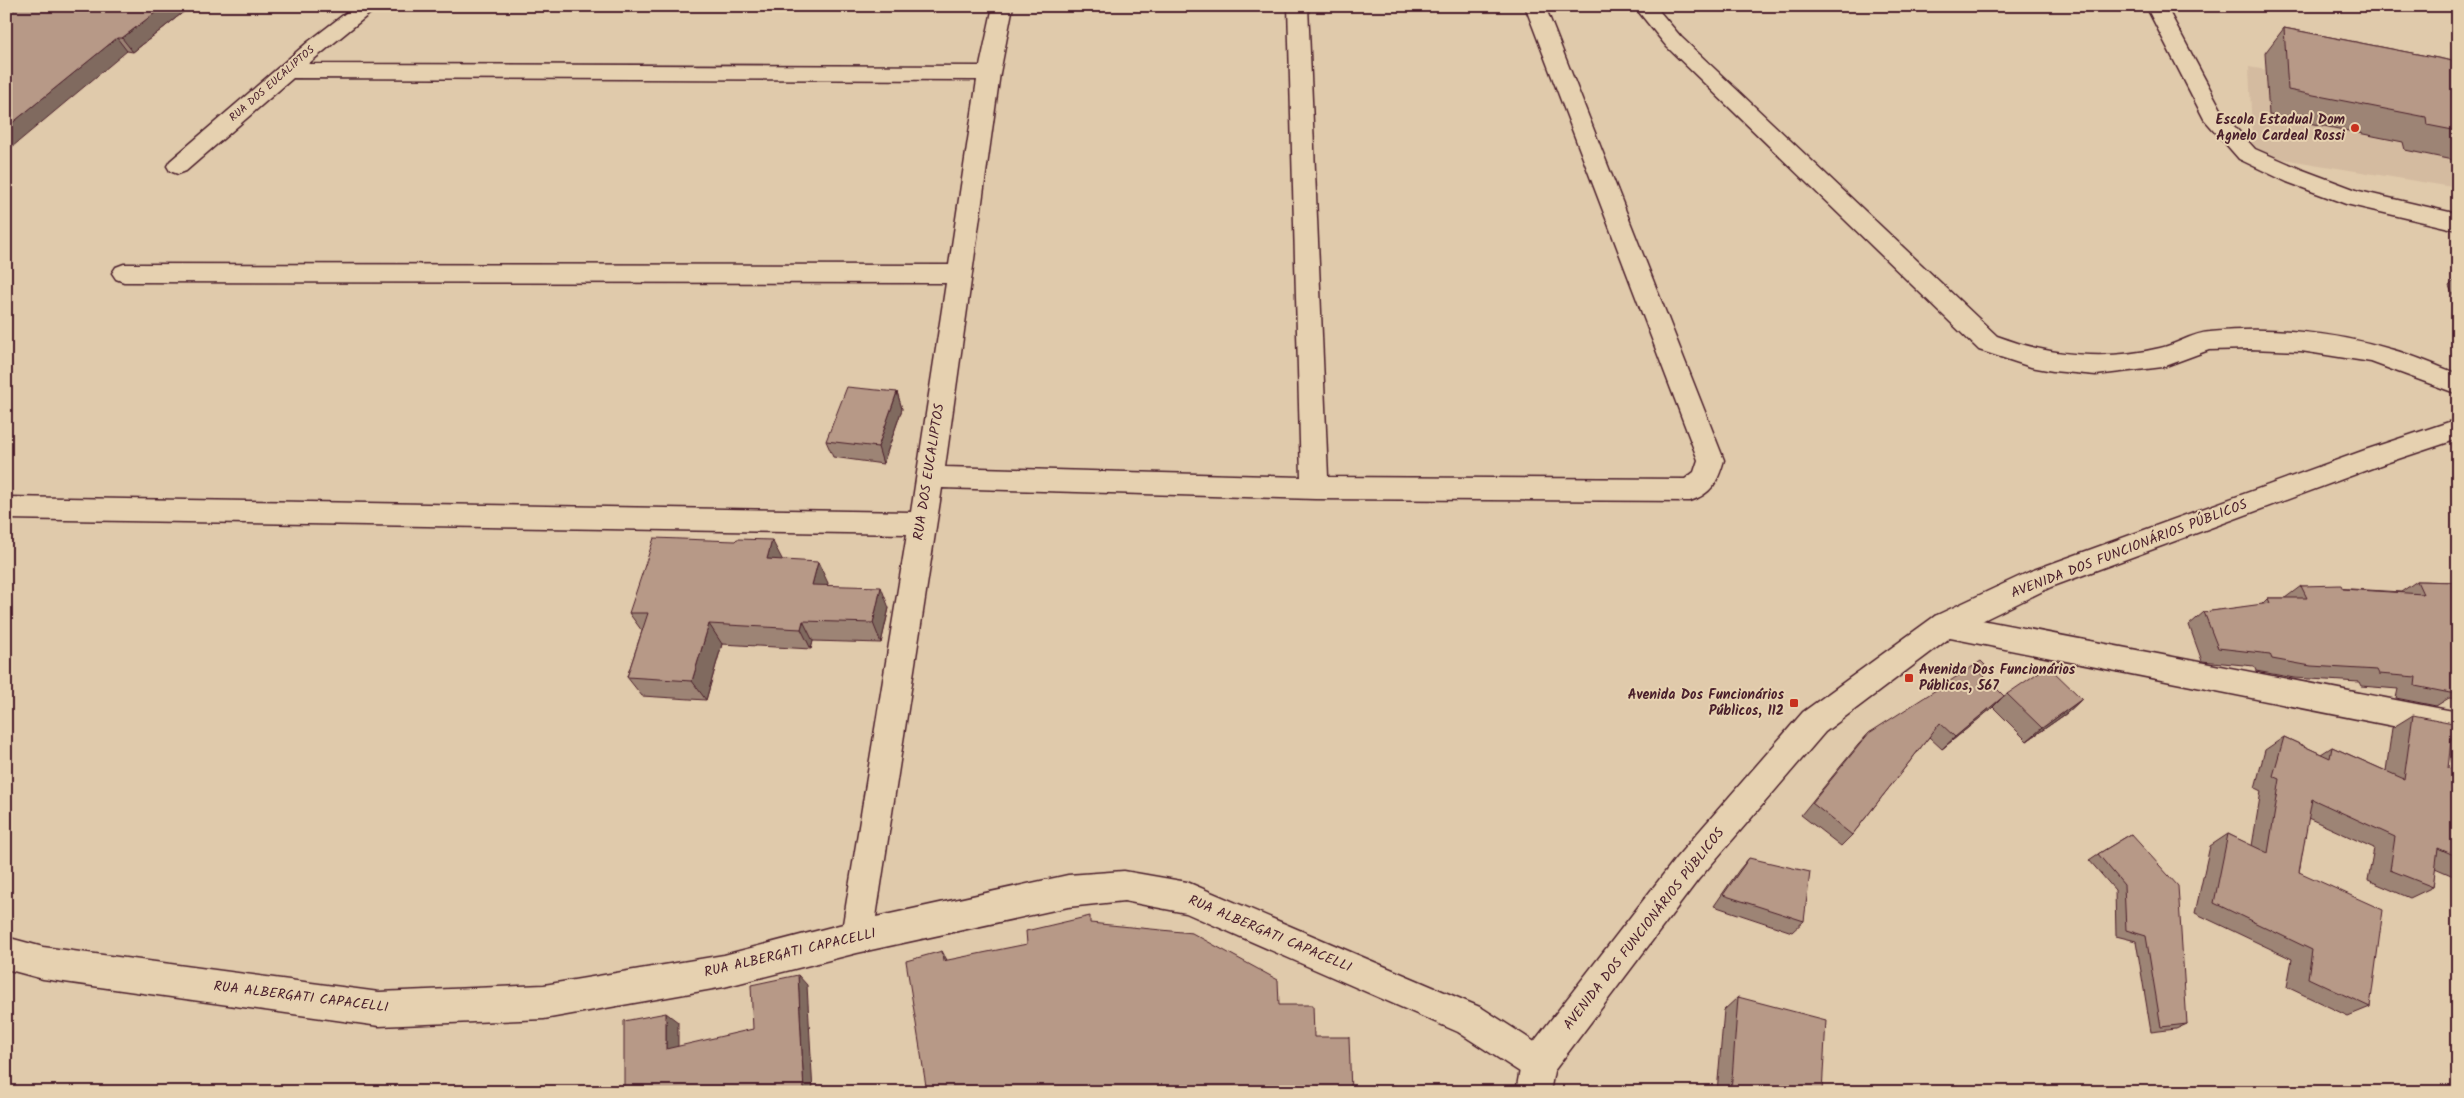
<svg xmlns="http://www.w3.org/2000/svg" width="2464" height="1098" viewBox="0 0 2464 1098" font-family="Kalam,sans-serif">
	<rect width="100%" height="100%" fill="#e0caab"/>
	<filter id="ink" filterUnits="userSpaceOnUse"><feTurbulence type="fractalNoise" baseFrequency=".02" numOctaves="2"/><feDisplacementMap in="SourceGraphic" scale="10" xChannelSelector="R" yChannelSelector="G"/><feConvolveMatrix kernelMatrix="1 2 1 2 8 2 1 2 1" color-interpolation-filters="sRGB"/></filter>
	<g filter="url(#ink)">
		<polygon fill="#d4bba0" points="2249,67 2458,103 2458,188 2253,154"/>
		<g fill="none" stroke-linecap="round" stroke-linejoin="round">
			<defs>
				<g id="minor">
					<path d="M355 6H379L308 64 980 66 993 6H1013L1000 73 945 467 1301 477 1288 6H1308L1328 477 1685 479 1694 472 1698 460 1525 6H1545L1724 460C1718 481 1712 494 1690 501L1315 499 942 488 876 917 1068 875 1124 871 1187 882 1482 1008 1550 1052 1555 1064 1550 1076 1538 1081 1526 1076 1458 1032 1186 913 1124 901 1068 907 857 953 724 987 544 1019 379 1026 43 979 6 969V937L43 947 379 992 544 985 724 955 843 924 907 534 6 519V497L911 512 946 283 124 282 116 279 112 273 116 267 124 264 949 265 977 80 293 78 186 171 178 174 170 171 167 166 170 161 308 42Z"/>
					<path d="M1634 6H1655L1681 37 1997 336C2049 356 2106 361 2160 348 2178 344 2192 333 2210 332 2269 326 2334 332 2390 349 2413 355 2435 365 2458 374V394L2371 362 2301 351 2251 349 2209 350 2163 367 2096 375 2053 371 2031 367 1979 350 1667 47Z"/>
					<polygon points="2146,6 2166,6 2224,115 2255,149 2303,170 2359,191 2458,214 2458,230 2346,204 2287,182 2239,159 2204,119"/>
					<polygon points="1945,613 2458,712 2458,739 1945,637 1935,634 1931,625 1935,616"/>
				</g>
				<polygon id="tertiary" points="2458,419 2458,439 2383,464 2051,587 1955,634 1825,732 1698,880 1554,1071 1550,1092 1516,1092 1521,1064 1526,1052 1676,858 1803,712 1935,616 2031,571 2365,450"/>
			</defs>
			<use href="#minor" stroke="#4a1f2b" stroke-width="3"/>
			<use href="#tertiary" stroke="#4a1f2b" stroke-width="3"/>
			<use href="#minor" fill="#e6d1b0" fill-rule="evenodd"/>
			<use href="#tertiary" fill="#e6d1b0" fill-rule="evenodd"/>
		</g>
		<g fill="#9d8474" stroke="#4a1f2b">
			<polygon points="191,6 133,52 127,51 6,20"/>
			<polygon points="2284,28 2458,62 2458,161 2405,150 2403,142 2269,115 2265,53"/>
			<polygon points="2458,277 2458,306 2449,286"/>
			<polygon points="897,392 902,409 883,464 833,457 826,441"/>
			<polygon points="782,560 828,583 827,585 889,608 881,643 813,641 811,649 722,644 706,700 642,696 627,677 642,631 629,613"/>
			<polygon points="2417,581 2458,582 2458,699 2449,698 2436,706 2396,698 2398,689 2361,686 2359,682 2294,678 2256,671 2254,666 2202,661 2189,625 2204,612 2261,605 2268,598 2285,598 2301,586 2401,592"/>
			<polygon points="1980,672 2004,696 2007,694 2082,699 2067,713 2027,741 1993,707 1942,749 1929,737 1852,835 1841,846 1801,815 1858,745 1869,733"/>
			<polygon points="2413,715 2448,768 2458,772 2458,878 2435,868 2433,887 2410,898 2368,880 2374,848 2308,818 2299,872 2370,1007 2348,1016 2287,987 2292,959 2195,913 2210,846 2228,834 2252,846 2261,791 2255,788 2265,750 2284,737 2321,754 2332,747 2386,771 2392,728"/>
			<polygon points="2131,834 2187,1024 2176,1029 2151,1032 2136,941 2116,936 2115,890 2089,860 2098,854"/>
			<polygon points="1749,858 1804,921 1792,932 1714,906 1739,870"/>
			<polygon points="1738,997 1822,1092 1717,1092 1724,1010"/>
		</g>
		<g fill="#806b5e" stroke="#4a1f2b">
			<polygon points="6,6 16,6 6,16"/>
			<polygon points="164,6 191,6 133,52 122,38"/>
			<polygon points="117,38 127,51 6,152 6,128"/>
			<polygon points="897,392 902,409 883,464 878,447"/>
			<polygon points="772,540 783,561 767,559"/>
			<polygon points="818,562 828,583 822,606 812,585"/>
			<polygon points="881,587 889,608 881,643 873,623"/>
			<polygon points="803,621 813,641 811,649 801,629"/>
			<polygon points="709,624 722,644 706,700 692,681"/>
			<polygon points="2004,696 1991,709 1942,749 1955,737"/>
			<polygon points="2082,699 2067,713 2027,741 2042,728"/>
			<polygon points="942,951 947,960 943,961"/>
			<polygon points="798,975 807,985 813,1092 804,1092"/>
			<polygon points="666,1013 678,1022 678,1057 666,1049"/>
		</g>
		<g fill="#b79987" stroke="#4a1f2b">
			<polygon points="17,6 164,6 122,38 117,38 6,128 6,20"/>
			<polygon points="2284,28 2458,62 2458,131 2427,125 2426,117 2288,90"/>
			<polygon points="847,387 897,392 878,447 826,441"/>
			<polygon points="654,538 735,541 737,539 772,540 767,559 818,562 812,585 881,587 873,623 803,621 801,629 709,624 692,681 627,677 648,613 629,613"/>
			<polygon points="2417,581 2458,582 2458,683 2457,683 2455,694 2415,686 2416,677 2379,674 2377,670 2311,666 2272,659 2270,654 2218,648 2204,612 2270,603 2268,598 2307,598 2301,586 2341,585 2343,589 2423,594"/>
			<polygon points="1981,661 1985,665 1980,672 2004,696 1955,737 1940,723 1852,835 1812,803 1869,733"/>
			<polygon points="2048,666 2082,699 2042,728 2007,694"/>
			<polygon points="2413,715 2453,723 2448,768 2458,772 2458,857 2438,848 2433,887 2390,870 2395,837 2312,799 2299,872 2383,910 2370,1007 2308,978 2312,950 2214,903 2228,834 2268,853 2280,779 2273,776 2284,737 2330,758 2332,747 2404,779"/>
			<polygon points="2131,834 2178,886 2187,1024 2161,1027 2146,936 2126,930 2124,885 2098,854"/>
			<polygon points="1749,858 1810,872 1804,921 1723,895"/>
			<polygon points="1090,916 1090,923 1192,933 1278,980 1279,1005 1313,1005 1314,1037 1349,1037 1351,1092 927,1092 906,961 942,951 943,961 1027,944 1026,931"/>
			<polygon points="798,975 804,1092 624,1092 624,1021 666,1013 666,1049 753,1029 751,985"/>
			<polygon points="1738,997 1826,1020 1822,1092 1731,1092"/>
		</g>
	</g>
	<g fill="#c8321e" stroke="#e6d1b0" stroke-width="2">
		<circle cx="2355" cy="128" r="5"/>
		<rect x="1904" y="673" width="10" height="10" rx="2.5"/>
		<rect x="1789" y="698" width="10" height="10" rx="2.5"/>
	</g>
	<g text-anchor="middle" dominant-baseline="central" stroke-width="4" stroke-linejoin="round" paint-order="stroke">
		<g font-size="11" fill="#4a1f2b" stroke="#e6d1b0">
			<text transform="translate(272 84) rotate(-41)">RUA DOS EUCALIPTOS</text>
		</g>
		<g font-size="14" font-weight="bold" fill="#4a1f2b" stroke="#e6d1b0" text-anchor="end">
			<text x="2345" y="120">Escola Estadual Dom<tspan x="2345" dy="16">Agnelo Cardeal Rossi</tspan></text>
			<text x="1919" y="670" text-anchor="start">Avenida Dos Funcionários<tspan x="1919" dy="16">Públicos, 567</tspan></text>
			<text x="1784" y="695">Avenida Dos Funcionários<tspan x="1784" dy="16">Públicos, 112</tspan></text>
		</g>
		<g font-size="14" fill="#4a1f2b" stroke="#e6d1b0">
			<text transform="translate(929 472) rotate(-81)">RUA DOS EUCALIPTOS</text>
			<text transform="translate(2129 549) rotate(-21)">AVENIDA DOS FUNCIONÁRIOS PÚBLICOS</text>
			<text transform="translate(1644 929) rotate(-52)">AVENIDA DOS FUNCIONÁRIOS PÚBLICOS</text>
			<text transform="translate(1270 934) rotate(23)">RUA ALBERGATI CAPACELLI</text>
			<text transform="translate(790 953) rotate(-13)">RUA ALBERGATI CAPACELLI</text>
			<text transform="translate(301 997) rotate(7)">RUA ALBERGATI CAPACELLI</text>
		</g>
	</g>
	<rect width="2464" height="1098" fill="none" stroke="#e6d1b0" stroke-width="25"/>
	<rect x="12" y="12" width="2439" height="1073" fill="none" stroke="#4a1f2b" stroke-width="2" filter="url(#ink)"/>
</svg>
